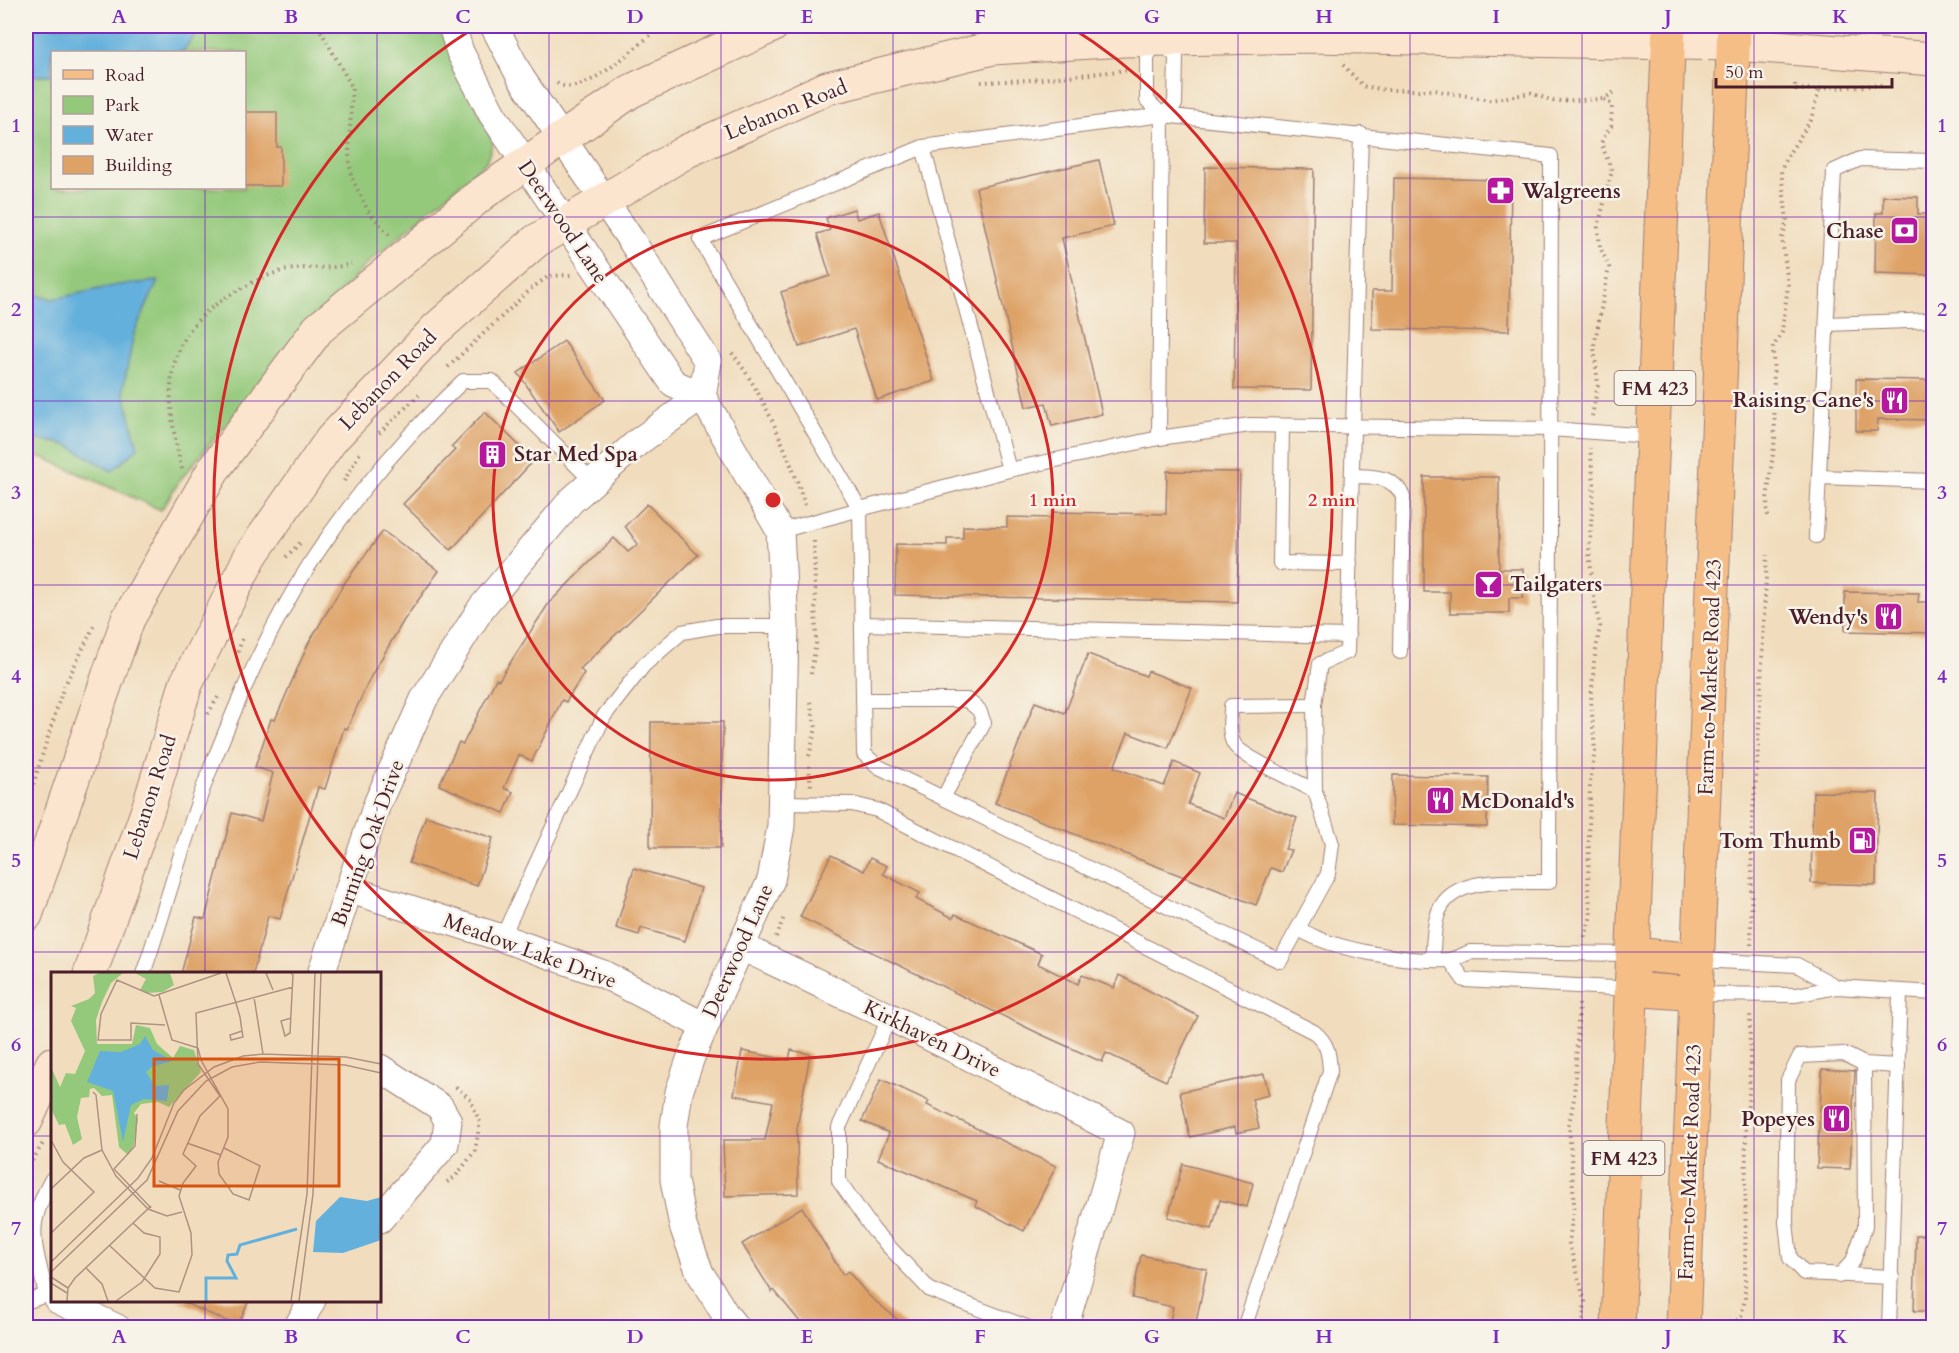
<svg xmlns="http://www.w3.org/2000/svg" width="1959" height="1353" viewBox="0 0 1959 1353" font-family="Cardo,serif">
	<rect width="100%" height="100%" fill="#f7f3e8"/>
	<filter id="ink" filterUnits="userSpaceOnUse"><feTurbulence type="fractalNoise" baseFrequency=".0167" numOctaves="2"/><feDisplacementMap in="SourceGraphic" scale="12" xChannelSelector="R" yChannelSelector="G"/><feConvolveMatrix kernelMatrix="1 2 1 2 8 2 1 2 1" color-interpolation-filters="sRGB"/></filter>
	<filter id="wash" filterUnits="userSpaceOnUse"><feTurbulence type="fractalNoise" baseFrequency=".008" numOctaves="4" result="noise"/><feDisplacementMap in="SourceGraphic" scale="24" xChannelSelector="R" yChannelSelector="G"/><feGaussianBlur stdDeviation="1.35" result="paint"/><feColorMatrix in="noise" values="0 0 0 0 0 0 0 0 0 0 0 0 0 0 0 0 0 1.4 0 .05"/><feComposite in="paint" operator="in"/></filter>
	<g filter="url(#wash)">
		<rect width="100%" height="100%" fill="#f1ddbd"/>
		<path fill="#94c97b" stroke="#6f7453" stroke-width="1.5" fill-rule="evenodd" d="M26 26H439L493 143 486 162 369 262 306 328 180 480 161 510 42 457 26 459ZM52 52H244V188H52Z"/>
		<g fill="#64b0dd" stroke="#576884" stroke-width="1.5">
			<polygon points="26,26 202,26 182,52 52,52 52,75 26,76"/>
			<polygon points="158,281 134,333 123,389 138,448 112,471 68,445 26,437 26,293 53,299 118,285"/>
		</g>
		<g id="blocks">
			<g fill="#dea266">
				<polygon points="244,112 277,112 277,147 281,147 281,186 244,186"/>
				<polygon points="1099,160 1114,226 1062,238 1102,414 1052,426 1046,403 1026,407 976,188"/>
				<polygon points="1205,167 1314,169 1311,390 1234,389 1236,243 1204,243"/>
				<polygon points="1394,178 1511,180 1509,331 1372,329 1372,291 1392,291"/>
				<polygon points="1883,196 1918,197 1918,214 1933,214 1932,275 1875,273 1876,213 1883,213"/>
				<polygon points="854,209 857,219 879,212 934,381 877,400 854,329 799,347 781,292 830,276 817,234 830,230 826,218"/>
				<polygon points="564,341 605,400 559,432 518,373"/>
				<polygon points="1856,379 1934,380 1934,420 1878,419 1877,431 1856,431"/>
				<polygon points="485,412 534,460 451,550 403,504 455,450 451,447"/>
				<polygon points="1167,471 1240,472 1237,602 895,595 896,544 947,545 947,538 963,538 963,526 1007,527 1007,517 1052,518 1052,512 1166,514"/>
				<polygon points="1424,477 1499,477 1499,569 1523,569 1523,598 1509,598 1509,613 1450,613 1450,592 1424,592"/>
				<polygon points="647,504 698,555 580,669 584,673 566,702 562,700 532,761 519,755 504,788 513,792 504,813 439,785 459,742 463,744 496,679 499,680 549,603 614,538 628,552 638,544 625,526"/>
				<polygon points="383,531 439,571 404,620 371,676 347,729 344,728 325,789 318,787 280,919 268,916 253,974 181,974 196,917 205,919 232,813 261,821 273,773 255,767 271,719 275,720 308,644 343,585"/>
				<polygon points="1845,592 1919,593 1918,602 1934,602 1933,633 1845,631"/>
				<polygon points="1088,654 1146,676 1148,671 1192,688 1168,748 1128,733 1114,767 1164,786 1174,762 1200,773 1188,804 1224,818 1234,793 1297,818 1285,849 1291,850 1282,872 1271,868 1256,905 995,803 1035,702 1065,713"/>
				<polygon points="651,722 723,722 721,848 650,848"/>
				<polygon points="1393,775 1488,777 1487,827 1392,825"/>
				<polygon points="1813,792 1878,793 1876,885 1811,883"/>
				<polygon points="426,816 493,838 477,886 409,863"/>
				<polygon points="831,855 864,871 870,858 887,866 883,874 920,893 916,899 953,918 955,914 1042,954 1038,964 1078,984 1082,975 1114,988 1119,975 1198,1016 1166,1081 1106,1053 1102,1062 1040,1034 800,917"/>
				<polygon points="634,868 701,888 685,941 641,928 639,935 616,928"/>
				<polygon points="791,1050 810,1054 797,1129 798,1194 725,1196 723,1140 765,1140 773,1102 734,1095 742,1051 789,1060"/>
				<polygon points="1822,1069 1855,1071 1850,1169 1817,1168"/>
				<polygon points="1264,1074 1269,1095 1252,1099 1259,1128 1236,1133 1235,1127 1190,1137 1180,1092"/>
				<polygon points="881,1079 929,1101 927,1105 1056,1166 1024,1231 975,1206 977,1201 878,1159 889,1133 862,1121"/>
				<polygon points="1183,1164 1253,1183 1247,1207 1220,1200 1212,1229 1168,1217"/>
				<polygon points="802,1207 843,1275 848,1271 868,1295 908,1328 805,1328 774,1290 772,1292 742,1244"/>
				<polygon points="1916,1235 1934,1235 1934,1311 1914,1311"/>
				<polygon points="1141,1255 1207,1269 1195,1327 1170,1321 1173,1307 1132,1298"/>
				<polygon points="178,1300 249,1300 238,1326"/>
			</g>
		</g>
	</g>
	<g filter="url(#ink)">
		<use href="#blocks" fill-opacity="0" stroke="#9e7e74" stroke-width="1.5"/>
		<g fill="none" stroke-linecap="round" stroke-linejoin="round">
			<defs>
				<g id="service">
					<path d="M923 147 1009 470 860 509 700 239 923 147 1162 115 1551 156 1549 882C1514 883 1448 873 1437 917 1433 930 1434 945 1432 959"/>
					<polyline points="1827,324 1934,320"/>
					<polyline points="1282,426 1280,563 1350,564"/>
					<polyline points="1159,438 1162,115 1147,100 1147,57 1157,40 1176,56 1175,104 1162,115"/>
					<polyline points="1009,470 1159,438 1250,425 1549,429 1653,436"/>
					<path d="M1352 476C1372 476 1395 476 1403 497L1400 652"/>
					<polyline points="1819,477 1934,481"/>
					<polyline points="780,531 860,509 864,754 879,767 1280,961 1328,874 1332,844 1315,791 1314,705 1320,664 1347,652 1361,134"/>
					<polyline points="1816,536 1834,171 1860,159 1934,161"/>
					<polyline points="863,624 1348,636"/>
					<polyline points="863,700 967,700 979,710 984,723 943,798"/>
					<path d="M1314 705 1231 706C1231 718 1228 733 1234 744 1241 757 1299 782 1315 791"/>
					<path d="M781 803 852 804 877 810 1314 1032C1328 1043 1329 1054 1330 1071L1244 1328"/>
					<path d="M1299 929C1333 950 1407 962 1448 960 1456 959 1463 955 1470 952L1632 954"/>
					<polyline points="502,938 604,716 644,665 682,632 717,626 785,626"/>
					<polyline points="1450,960 1464,980 1631,989"/>
					<polyline points="1698,960 1797,965 1837,987"/>
					<path d="M143 974C166 908 183 840 208 775 230 720 253 664 281 613 326 529 394 446 463 381H492L593 482"/>
					<polyline points="1697,994 1796,995 1837,987 1934,993"/>
					<polyline points="890,1017 839,1127 839,1181 874,1231 930,1290 1029,1328"/>
					<polyline points="1839,1276 1853,1261 1865,1227 1864,1064"/>
					<polyline points="1892,1277 1804,1273 1790,1258 1786,1222 1788,1080 1800,1056 1844,1054 1864,1064 1898,1066"/>
					<path d="M26 1302 46 1295C35 1242 24 1229 52 1179"/>
					<polyline points="1889,1328 1900,993"/>
				</g>
				<g id="minor">
					<polyline points="452,26 460,52 492,114 673,383 702,396 780,531 785,626 781,826 771,880 691,1057 679,1092 674,1126 674,1180 683,1226 700,1273 725,1314 736,1328"/>
					<polyline points="494,26 521,78 633,243 708,362 702,396"/>
					<polyline points="351,890 502,938 603,974 704,1026"/>
					<polyline points="742,947 890,1017 1121,1133 1064,1328"/>
					<polyline points="321,974 377,804 424,699 482,607 571,501 638,442 702,396"/>
					<polyline points="380,1068 440,1107 448,1121 445,1144 380,1219"/>
					<polyline points="58,1300 117,1328"/>
					<polyline points="297,1328 312,1300"/>
				</g>
				<g id="secondary">
					<polyline points="26,915 128,619 214,469 318,329 483,193 631,91 772,26"/>
					<polyline points="90,974 148,809 186,684 251,555 331,440 435,330 536,241 687,151 827,88 993,48 1124,40 1312,36 1734,44 1934,59"/>
					<polyline points="26,1121 52,1064"/>
				</g>
				<g id="primary">
					<polyline points="1632,954 1698,960"/>
					<polyline points="1631,989 1697,994"/>
					<polyline points="1618,1328 1669,26"/>
					<polyline points="1683,1328 1734,26"/>
				</g>
			</defs>
			<use href="#service" stroke="#9e7e74" stroke-width="16"/>
			<use href="#minor" stroke="#9e7e74" stroke-width="29"/>
			<use href="#secondary" stroke="#9e7e74" stroke-width="35"/>
			<use href="#primary" stroke="#9e7e74" stroke-width="35"/>
			<g stroke="#9e7e74" stroke-width="4" stroke-dasharray="1.5 4.5" stroke-linecap="butt">
				<polyline points="318,26 352,87 349,153 351,176 368,211 389,235"/>
				<polyline points="1343,65 1363,86 1386,90 1434,90 1490,100 1531,93 1553,101 1604,99"/>
				<polyline points="981,82 1030,80 1129,70"/>
				<path d="M557 83C584 102 640 40 663 26"/>
				<polyline points="1795,84 1796,90 1882,85"/>
				<path d="M732 353C764 394 789 455 805 505"/>
				<polyline points="448,367 532,288 549,276 571,275"/>
				<polyline points="1592,416 1598,385 1594,347 1609,267 1600,247 1598,227 1612,171 1601,143 1611,126 1612,105 1604,99 1614,92"/>
				<polyline points="379,433 419,395"/>
				<path d="M182 469C163 393 160 333 237 291 253 282 269 273 288 270 309 266 330 270 351 264"/>
				<polyline points="344,481 361,451"/>
				<polyline points="1768,516 1767,499 1775,438 1773,347 1782,332 1788,285 1782,238 1787,221 1781,171 1786,158 1811,120 1819,89"/>
				<polyline points="286,557 300,543"/>
				<polyline points="238,652 243,636"/>
				<polyline points="811,674 816,643 814,538"/>
				<polyline points="208,714 218,697"/>
				<polyline points="809,756 816,728 810,702"/>
				<polyline points="809,766 811,786"/>
				<polyline points="26,807 63,689 95,624"/>
				<polyline points="776,937 784,917"/>
				<polyline points="1585,937 1591,916 1588,887 1590,783 1595,751 1591,701 1594,662 1600,626 1595,605 1589,552 1594,484 1590,448"/>
				<polyline points="1751,945 1752,821 1757,768 1767,555"/>
				<polyline points="1579,1004 1574,1099 1569,1124 1574,1203 1569,1243 1585,1302 1582,1328"/>
				<polyline points="26,1171 43,1143"/>
				<polyline points="447,1182 455,1177 475,1151 480,1122 470,1099 454,1085"/>
				<path d="M1733 1325 1741 1316 1745 1299 1746 1118C1752 1085 1749 1049 1750 1015"/>
			</g>
			<use href="#service" stroke="#fff" stroke-width="14"/>
			<use href="#minor" stroke="#fff" stroke-width="27"/>
			<use href="#secondary" stroke="#fbe5cf" stroke-width="33"/>
			<use href="#primary" stroke="#f6be87" stroke-width="33"/>
		</g>
	</g>
	<path fill="none" stroke="#7b2cbf" stroke-width="1.5" stroke-opacity="0.55" d="M205 26V52M377 26V974M549 26V1328M721 26V1328M893 26V1328M1066 26V1328M1238 26V1328M1410 26V1328M1582 26V1328M1754 26V1328M205 188V974M26 217H1934M26 401H1934M26 585H1934M26 768H1934M26 952H1934M26 1136H52M380 1136H1934M205 1300V1328M377 1300V1328"/>
	<g fill="none" stroke="#d62828" stroke-width="3">
		<circle cx="773" cy="500" r="280"/>
		<path d="M1069 26A559 559 0 1 1 477 26"/>
	</g>
	<defs>
		<symbol id="pharmacy-square" viewBox="-11 -11 22 22"><rect x="-9" y="-9" width="18" height="18" rx="4" fill="#b5179e" stroke="#f7f3e8"/><path d="M-2-6h4v4h4v4h-4v4h-4v-4h-4v-4h4Z" fill="#fff"/></symbol>
		<symbol id="bank-square" viewBox="-11 -11 22 22"><rect x="-9" y="-9" width="18" height="18" rx="4" fill="#b5179e" stroke="#f7f3e8"/><path d="M-6-4H6V4H-6ZM0-2.3a2.3 2.3 0 1 0 0 4.6a2.3 2.3 0 1 0 0-4.6Z" fill="#fff"/></symbol>
		<symbol id="restaurant-square" viewBox="-11 -11 22 22"><rect x="-9" y="-9" width="18" height="18" rx="4" fill="#b5179e" stroke="#f7f3e8"/><path d="M-5-6h1v4h1v-4h1v4h1v-4h1v5L-1.5 .5V6h-2V.5L-5-1ZM5-6V6H3V1.5H1.5Q1.5-4 5-6Z" fill="#fff"/></symbol>
		<symbol id="building-square" viewBox="-11 -11 22 22"><rect x="-9" y="-9" width="18" height="18" rx="4" fill="#b5179e" stroke="#f7f3e8"/><path d="M-4-6H4V6H1V3H-1V6H-4ZM-2.5-4.3h1.7v1.8h-1.7ZM.8-4.3h1.7v1.8H.8ZM-2.5-1h1.7V.8h-1.7ZM.8-1h1.7V.8H.8Z" fill="#fff"/></symbol>
		<symbol id="bar-square" viewBox="-11 -11 22 22"><rect x="-9" y="-9" width="18" height="18" rx="4" fill="#b5179e" stroke="#f7f3e8"/><path d="M-6-5H6L.8 .8V4.5H3.5V6h-7V4.5H-.8V.8Z" fill="#fff"/></symbol>
		<symbol id="fuel-square" viewBox="-11 -11 22 22"><rect x="-9" y="-9" width="18" height="18" rx="4" fill="#b5179e" stroke="#f7f3e8"/><path d="M-5.5-6h7V0h2V4h1.3V-2.5L3-4.5l.8-.8L6-3V5H2.5V1h-1V6h-7ZM-4.2-4.7v3.2H.2V-4.7Z" fill="#fff"/></symbol>
	</defs>
	<g fill-rule="evenodd">
		<use href="#pharmacy-square" x="1484" y="174" width="33" height="33"/>
		<use href="#bank-square" x="1888" y="214" width="33" height="33"/>
		<use href="#restaurant-square" x="1878" y="384" width="33" height="33"/>
		<use href="#building-square" x="476" y="438" width="33" height="33"/>
		<use href="#bar-square" x="1472" y="568" width="33" height="33"/>
		<use href="#restaurant-square" x="1872" y="600" width="33" height="33"/>
		<use href="#restaurant-square" x="1424" y="784" width="33" height="33"/>
		<use href="#fuel-square" x="1846" y="824" width="33" height="33"/>
		<use href="#restaurant-square" x="1820" y="1102" width="33" height="33"/>
	</g>
	<g text-anchor="middle" dominant-baseline="central" stroke-width="5" stroke-linejoin="round" paint-order="stroke">
		<g fill="#f7f3e8" stroke="#7e5f64" stroke-width="1.5">
			<rect x="1614.5" y="371" width="81" height="34" rx="4.5"/>
			<rect x="1583.5" y="1141" width="81" height="34" rx="4.5"/>
		</g>
		<g font-size="20" font-weight="bold" fill="#4a1f2b">
			<text x="1655" y="388">FM 423</text>
			<text x="1624" y="1158">FM 423</text>
		</g>
		<g font-size="21" fill="#4a1f2b" stroke="#f7f3e8">
			<text transform="translate(786 110) rotate(-22)">Lebanon Road</text>
			<text transform="translate(563 222) rotate(56)">Deerwood Lane</text>
			<text transform="translate(388 380) rotate(-46)">Lebanon Road</text>
			<text transform="translate(1710 677) rotate(-88)">Farm-to-Market Road 423</text>
			<text transform="translate(150 797) rotate(-72)">Lebanon Road</text>
			<text transform="translate(368 843) rotate(-70)">Burning Oak Drive</text>
			<text transform="translate(530 951) rotate(20)">Meadow Lake Drive</text>
			<text transform="translate(738 951) rotate(-66)">Deerwood Lane</text>
			<text transform="translate(932 1039) rotate(26)">Kirkhaven Drive</text>
			<text transform="translate(1690 1162) rotate(-88)">Farm-to-Market Road 423</text>
		</g>
		<g font-size="21" font-weight="bold" fill="#4a1f2b" stroke="#f7f3e8" text-anchor="end">
			<text x="1522" y="191" text-anchor="start">Walgreens</text>
			<text x="1884" y="231">Chase</text>
			<text x="1874" y="400">Raising Cane's</text>
			<text x="514" y="454" text-anchor="start">Star Med Spa</text>
			<text x="1510" y="584" text-anchor="start">Tailgaters</text>
			<text x="1868" y="617">Wendy's</text>
			<text x="1461" y="801" text-anchor="start">McDonald's</text>
			<text x="1841" y="841">Tom Thumb</text>
			<text x="1815" y="1119">Popeyes</text>
		</g>
	</g>
	<g transform="translate(51 972)">
		<rect width="330" height="330" fill="#f1ddbd"/>
		<path d="M48 1H72L60 11 51 30 45 48 46 72H81L85 53 99 56 106 72 122 86 129 74 143 78 150 100 118 135 107 130 90 132 83 141 87 147 83 173 77 183 68 175 61 123 51 124 43 116 39 117 38 125 30 126 26 145 31 167 22 173 14 152 8 153 0 137V95L9 115 15 101 24 102 34 79 20 49 25 36 20 34 38 27 44 21 42 4ZM84 1H119L123 13 112 20 96 21 89 18 95 7Z" fill="#94c97b"/>
		<path d="M94 64 102 78 122 89 102 94 95 100 104 114 118 113 116 129 93 127 80 133 72 170 62 119 36 110 49 79 70 80 89 72ZM289 225 316 229 330 225V268L292 281 262 280 265 249Z" fill="#64b0dd"/>
		<path fill="none" stroke="#64b0dd" stroke-width="3" d="M155 329V306H185L176 289 177 283 186 282 189 273 246 257"/>
		<path fill="none" stroke="#ae9183" stroke-width="1.5" d="M175 1 185 31 189 45 191 59 192 65 180 68 179 63 191 59M215 1 222 18M108 23 121 68 147 76M203 25 212 82M240 46 230 49 234 64 239 61 242 3 240 1M114 53 80 51V68H47L50 42 66 8 103 24 170 1M147 76 150 88 177 137V165L167 190 168 202 182 222 198 228 209 194 173 176M42 120 45 123 51 178 65 204 97 237 116 244 131 240M169 124 147 92 145 41 242 15M0 168 12 190 43 220 0 261M136 171 170 183M63 197 84 174 86 142M63 197 100 236M108 209 129 218M0 217 33 186 51 178M58 273 104 316 128 320 141 283 140 261 128 224 132 211 145 194 132 182 149 144 169 124M0 290 87 206 101 186 123 131 133 118 163 95 192 84 212 82 295 85 330 92M35 296 51 312 57 329M0 300 96 208 127 139 155 109 181 95 209 90 294 93 330 101M0 305 17 316M0 311 16 321M16 329 17 316 24 306 100 234M65 329 91 310 109 282V265L93 261 82 251M240 329 256 222 264 1M248 329 262 222 270 1"/>
		<path fill="#d8530f" fill-opacity="0.15" stroke="#d8530f" stroke-width="3" d="M103 87H288V214H103Z"/>
		<rect width="330" height="330" fill="none" stroke="#4a1f2b" stroke-width="3"/>
	</g>
	<circle cx="773" cy="500" r="9" fill="#d62828" stroke="#f7f3e8" stroke-width="3"/>
	<g font-size="18" text-anchor="middle" font-weight="bold" fill="#d62828" stroke="#f7f3e8" stroke-width="5" stroke-linejoin="round" paint-order="stroke">
		<text x="1053" y="506">1 min</text>
		<text x="1332" y="506">2 min</text>
	</g>
	<rect width="1959" height="1353" fill="none" stroke="#f7f3e8" stroke-width="66"/>
	<rect x="51" y="51" width="195" height="138" fill="#f7f3e8" stroke="#b29e9c" stroke-width="1.5"/>
	<rect x="63" y="70" width="30" height="9" fill="#f6be87" stroke="#b29e9c" stroke-width="1.5"/>
	<text x="105" y="81" font-size="18" fill="#4a1f2b">Road</text>
	<rect x="63" y="96" width="30" height="18" fill="#94c97b" stroke="#b29e9c" stroke-width="1.5"/>
	<text x="105" y="111" font-size="18" fill="#4a1f2b">Park</text>
	<rect x="63" y="126" width="30" height="18" fill="#64b0dd" stroke="#b29e9c" stroke-width="1.5"/>
	<text x="105" y="141" font-size="18" fill="#4a1f2b">Water</text>
	<rect x="63" y="156" width="30" height="18" fill="#dea266" stroke="#b29e9c" stroke-width="1.5"/>
	<text x="105" y="171" font-size="18" fill="#4a1f2b">Building</text>
	<path d="M1716 78v9h176v-9" fill="none" stroke="#4a1f2b" stroke-width="3"/>
	<text x="1725" y="78" font-size="18" fill="#4a1f2b" stroke="#f7f3e8" stroke-width="4.5" paint-order="stroke">50 m</text>
	<rect x="33" y="33" width="1893" height="1287" fill="none" stroke="#7b2cbf" stroke-width="2"/>
	<g font-size="20" text-anchor="middle" font-weight="bold" fill="#7b2cbf">
		<text x="119" y="23">A</text>
		<text x="291" y="23">B</text>
		<text x="463" y="23">C</text>
		<text x="635" y="23">D</text>
		<text x="807" y="23">E</text>
		<text x="980" y="23">F</text>
		<text x="1152" y="23">G</text>
		<text x="1324" y="23">H</text>
		<text x="1496" y="23">I</text>
		<text x="1668" y="23">J</text>
		<text x="1840" y="23">K</text>
		<text x="16" y="132">1</text>
		<text x="1942" y="132">1</text>
		<text x="16" y="316">2</text>
		<text x="1942" y="316">2</text>
		<text x="16" y="499">3</text>
		<text x="1942" y="499">3</text>
		<text x="16" y="683">4</text>
		<text x="1942" y="683">4</text>
		<text x="16" y="867">5</text>
		<text x="1942" y="867">5</text>
		<text x="16" y="1051">6</text>
		<text x="1942" y="1051">6</text>
		<text x="16" y="1235">7</text>
		<text x="1942" y="1235">7</text>
		<text x="119" y="1343">A</text>
		<text x="291" y="1343">B</text>
		<text x="463" y="1343">C</text>
		<text x="635" y="1343">D</text>
		<text x="807" y="1343">E</text>
		<text x="980" y="1343">F</text>
		<text x="1152" y="1343">G</text>
		<text x="1324" y="1343">H</text>
		<text x="1496" y="1343">I</text>
		<text x="1668" y="1343">J</text>
		<text x="1840" y="1343">K</text>
	</g>
</svg>
